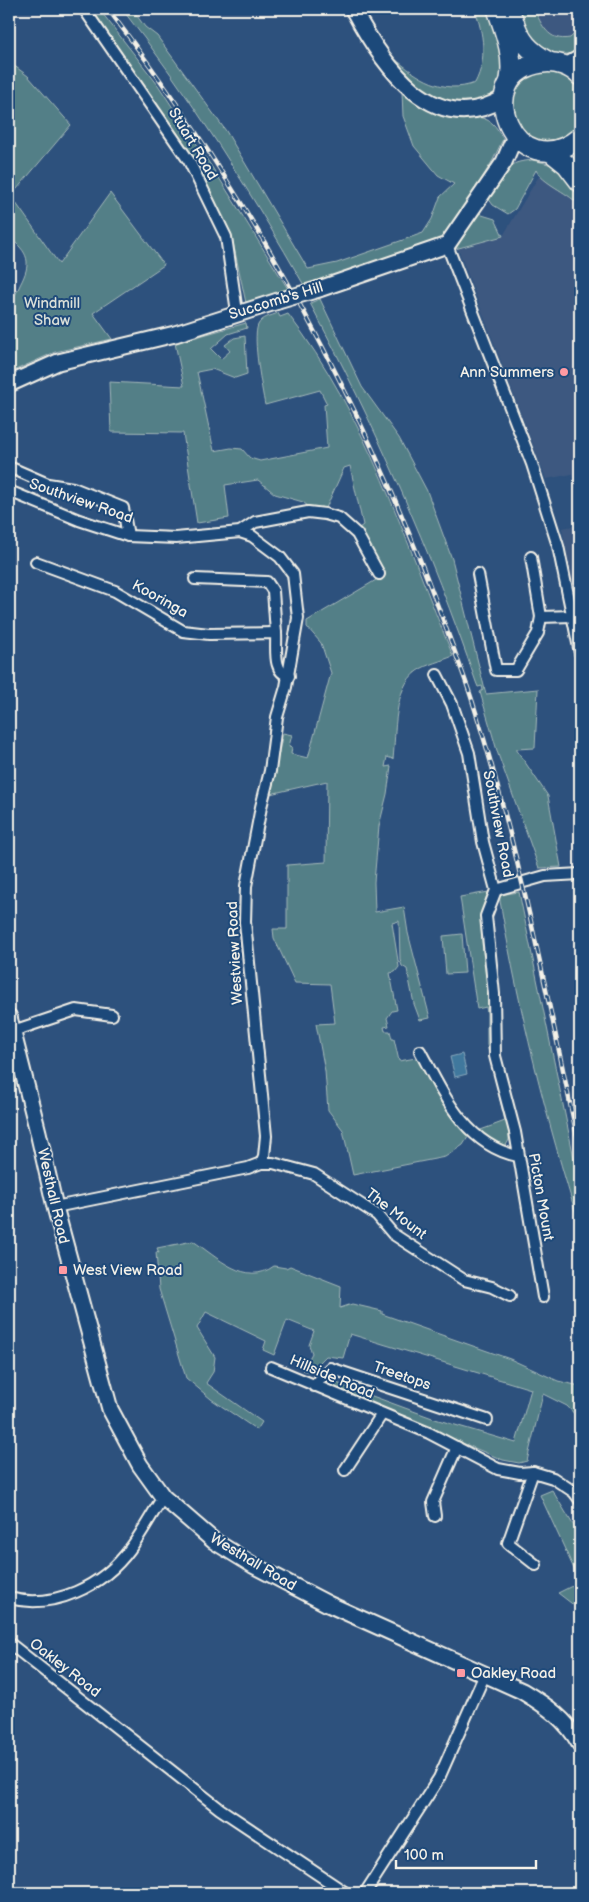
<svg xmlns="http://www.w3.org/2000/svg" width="589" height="1902" viewBox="0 0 589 1902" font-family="'Balsamiq Sans',sans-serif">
	<rect width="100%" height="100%" fill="#2d517d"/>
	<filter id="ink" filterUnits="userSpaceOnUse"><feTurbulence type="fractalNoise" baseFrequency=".02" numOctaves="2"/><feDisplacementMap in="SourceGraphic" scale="10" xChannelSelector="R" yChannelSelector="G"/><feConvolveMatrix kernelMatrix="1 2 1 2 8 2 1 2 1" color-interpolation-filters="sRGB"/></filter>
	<g filter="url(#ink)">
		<g fill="#3e5980">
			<polygon points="534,9 580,9 580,31 569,39 554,37 547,34"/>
			<polygon points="539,176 569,194 578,204 580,215 580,508 572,474 546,479 458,249 503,236"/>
			<polygon points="580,525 580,623 562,528"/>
		</g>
		<g fill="#537f87" stroke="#a4b8b8">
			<polygon points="92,9 99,9 158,85 221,181 288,289 246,303 231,233 192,157"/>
			<path d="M122 9H132L145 27 157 36 226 131 308 269 337 263 423 233 432 219 440 197 454 184 438 175 414 146 403 116 402 92C416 107 438 113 459 115 470 117 482 115 492 123 497 127 500 134 503 139L493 160 444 241 305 287C251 192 189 94 122 9Z"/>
			<path d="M475 9H488C494 26 503 45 504 64 507 101 472 110 443 99 423 92 407 73 394 58 418 78 443 95 475 83 488 58 483 34 475 9Z"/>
			<path d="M518 9H534C542 25 548 42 570 38L580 29V49L570 54H550L524 31Z"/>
			<path d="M9 62 28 76 71 125 11 196 59 264 110 193 164 265 93 313 112 339 55 352 9 373V302C14 298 17 292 20 285 32 262 29 253 9 237Z"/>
			<path d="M535 70C543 71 555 69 562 73 580 82 586 108 579 126 564 140 553 141 533 140L514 122 510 90Z"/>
			<path d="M532 160C565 167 564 170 579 199L578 204C567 192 542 183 536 170L515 209 508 214 493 205 488 198C490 188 506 168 516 163 521 161 527 161 532 160Z"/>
			<polygon points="478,211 482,215 495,219 503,236 455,249 453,243"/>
			<path d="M320 299 362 387 399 438 427 491 452 559 486 694 538 689 535 748 516 749 548 796 561 867 539 868 498 754 480 692 483 690 482 686 478 687 476 682C431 551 375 425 310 303Z"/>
			<path d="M278 313 280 317 288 314C366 414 405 541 453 656 442 661 427 664 417 671 393 688 396 733 393 759L387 757 385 767 391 766 387 794 379 826 374 882 375 912 404 907 408 933 430 1018 420 1020 414 1004 407 969 402 966 400 960 399 921 392 923 399 967 395 972 390 973 397 1010 392 1011 387 1018 389 1026 384 1027 385 1031H390L392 1039H394L399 1061 416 1058 419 1060 441 1100 465 1129 468 1137 463 1145 445 1157 353 1175 343 1130 328 1110 325 1071 316 1024 335 1023 330 984 295 983 274 938 273 929H287V865L326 862 327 781 270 794 283 733 292 735 289 746 292 747 291 754 308 758 331 673 321 643 307 627V621L376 580 350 535 363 525 350 466 344 468 326 508 309 507 303 502 275 494 258 480 225 485 229 518 197 523 183 433 111 432 109 382 184 386 175 343 246 323 247 328 228 334 211 349 221 359 230 351 225 345 234 338 245 336 247 374 235 378 212 369 197 372 214 451 231 448 242 449 250 458 260 461 327 448 324 405 327 404 320 390 265 405C262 389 252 339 258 325 262 317 271 316 278 313Z"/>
			<path d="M489 892C473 919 487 967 488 998 489 1014 487 1031 489 1048 494 1075 502 1103 509 1130V1140L505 1147H500L478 1131 505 1121 487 1045V1013L486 1007 477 1009 460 897Z"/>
			<path d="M519 892 580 1187V1227C546 1119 518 1007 499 895Z"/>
			<polygon points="462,934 465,973 446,974 443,936"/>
			<path d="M193 1241C217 1257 246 1287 274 1266L286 1268 290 1266 341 1286 340 1308 352 1304 382 1311V1314L510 1359 558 1381 580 1386V1420L567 1406 543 1394 527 1461 519 1463 503 1460 332 1388 334 1382 435 1419 516 1443 531 1389 350 1334 343 1358 326 1356 310 1372 303 1370 312 1353 309 1345 314 1331 287 1320 274 1355 263 1350 266 1341 206 1312 197 1328 215 1357 213 1372 206 1383 262 1422 257 1430 211 1399 186 1378 159 1289 156 1252 159 1253 157 1248Z"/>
			<polygon points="552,1490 580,1536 580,1610 558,1593 580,1582 540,1495"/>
		</g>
		<polygon fill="#41789d" stroke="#89a8bb" points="462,1054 467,1074 455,1077 450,1057"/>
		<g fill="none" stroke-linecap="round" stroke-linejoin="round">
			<defs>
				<g id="street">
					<polyline points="84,9 189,161 226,237 237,312"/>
					<polyline points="447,245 532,464 558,546 580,653"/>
					<polyline points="9,467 48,484 73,488 123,508 128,536"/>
					<polyline points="9,491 79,520 128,536 176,538 240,532 255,522 308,512 325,514 339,518 357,534 379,574"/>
					<polyline points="531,557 541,617 572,616"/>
					<path d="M36 562 115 591 183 631 209 634 276 633C277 648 272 672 289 676"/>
					<polyline points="478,574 496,670 516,670 538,633 541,617"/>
					<polyline points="195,579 267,582 273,591 276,633"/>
					<polyline points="437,675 452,704 469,753 483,842 496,890 486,916 494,994 495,1056 515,1132 543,1297"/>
					<polyline points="496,890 545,876 580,874"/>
					<polyline points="13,1031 76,1010 112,1015"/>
					<path d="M420 1051C443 1094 466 1146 518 1156"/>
					<polyline points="261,1163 273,1163 314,1174 377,1215 393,1234 464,1280 492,1287 510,1296"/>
					<polyline points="55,1207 248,1168 261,1163 264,1156 266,1136 245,922 246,886 261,807 270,771 277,717 286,687 298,618 293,574 280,557 252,536 240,532"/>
					<polyline points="271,1367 429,1433 498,1469 520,1473 533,1472 553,1478 574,1492 580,1500"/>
					<polyline points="314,1386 330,1368 487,1420"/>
					<polyline points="345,1470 382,1414"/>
					<polyline points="533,1472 508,1543 536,1565"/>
					<polyline points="435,1516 433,1502 457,1447"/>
					<path d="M9 1598C54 1610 103 1586 130 1549 142 1533 152 1514 163 1497"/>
					<polyline points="9,1643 220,1809 346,1893"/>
					<polyline points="365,1893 439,1778 485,1674"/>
				</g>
				<g id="secondary">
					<path d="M353 9C382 64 433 141 504 98"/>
					<polyline points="566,66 580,58"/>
					<polyline points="319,289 447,245 504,162 515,136"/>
					<polyline points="9,384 58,362 175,334 278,301"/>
					<path d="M9 1017 38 1132 55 1207 110 1409 140 1465 163 1497 214 1541 253 1565 328 1604 522 1691C547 1706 566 1719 580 1744"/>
				</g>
				<g id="highway">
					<path d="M497 9C505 33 514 54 510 80"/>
					<path d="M513 19C520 41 529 51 549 62"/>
					<path d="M580 76C571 66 556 61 542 63 467 73 515 191 580 137"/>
					<polyline points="551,152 567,165 580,182"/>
				</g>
			</defs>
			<use href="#street" stroke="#f4f1e8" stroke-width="14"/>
			<use href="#secondary" stroke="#f4f1e8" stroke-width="19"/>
			<use href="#highway" stroke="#f4f1e8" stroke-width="22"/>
			<use href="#street" stroke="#1f4a7a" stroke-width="10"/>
			<use href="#secondary" stroke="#1f4a7a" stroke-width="15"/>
			<use href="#highway" stroke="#1f4a7a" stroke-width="19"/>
			<defs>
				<path id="rail" d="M108 9C249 194 361 398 442 617 452 645 463 672 472 700 519 847 548 1000 580 1151"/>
			</defs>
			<use href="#rail" stroke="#f4f1e8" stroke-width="4.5"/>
			<use href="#rail" stroke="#1f4a7a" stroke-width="2.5" stroke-dasharray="8" stroke-linecap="butt"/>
			<defs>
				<polyline id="secondary-bridge" points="278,301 319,289"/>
			</defs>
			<use href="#secondary-bridge" stroke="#f4f1e8" stroke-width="19" stroke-linecap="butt"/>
			<use href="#secondary-bridge" stroke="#1f4a7a" stroke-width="15"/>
		</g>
	</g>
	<g fill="#ff9aa2" stroke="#1f4a7a" stroke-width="2">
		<circle cx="564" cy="372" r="5"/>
		<rect x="58" y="1265" width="10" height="10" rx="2.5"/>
		<rect x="456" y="1668" width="10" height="10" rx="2.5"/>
	</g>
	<g text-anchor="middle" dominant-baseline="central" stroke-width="4" stroke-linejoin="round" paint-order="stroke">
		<g font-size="15" fill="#f4f1e8" stroke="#1f4a7a">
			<text transform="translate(193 144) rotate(59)">Stuart Road</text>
			<text transform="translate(276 301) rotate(-17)">Succomb's Hill</text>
			<text transform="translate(81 501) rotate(19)">Southview Road</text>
			<text transform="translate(160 599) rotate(29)">Kooringa</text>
			<text transform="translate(498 824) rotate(79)">Southview Road</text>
			<text transform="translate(235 953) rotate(-93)">Westview Road</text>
			<text transform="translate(53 1196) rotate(77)">Westhall Road</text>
			<text transform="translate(541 1197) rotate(80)">Picton Mount</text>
			<text transform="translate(396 1214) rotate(38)">The Mount</text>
			<text transform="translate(402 1376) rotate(19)">Treetops</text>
			<text transform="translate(332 1377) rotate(23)">Hillside Road</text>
			<text transform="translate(253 1562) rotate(31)">Westhall Road</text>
			<text transform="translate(65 1668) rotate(38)">Oakley Road</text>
		</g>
		<g font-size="15" fill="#dce0d9" stroke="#1f4a7a">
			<text x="52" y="303">Windmill<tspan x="52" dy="17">Shaw</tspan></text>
		</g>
		<g font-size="15" fill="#f4f1e8" stroke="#1f4a7a" text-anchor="start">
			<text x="554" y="372" text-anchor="end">Ann Summers</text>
			<text x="73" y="1270">West View Road</text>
			<text x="471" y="1673">Oakley Road</text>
		</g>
	</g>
	<rect width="589" height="1902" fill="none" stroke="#1f4a7a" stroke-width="30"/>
	<rect x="15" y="15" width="559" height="1872" fill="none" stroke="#f4f1e8" stroke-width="2" filter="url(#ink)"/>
	<path d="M396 1860v8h140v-8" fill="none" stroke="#f4f1e8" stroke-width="2.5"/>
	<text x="404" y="1860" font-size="15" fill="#f4f1e8" stroke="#1f4a7a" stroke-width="4" paint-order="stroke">100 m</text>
</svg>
